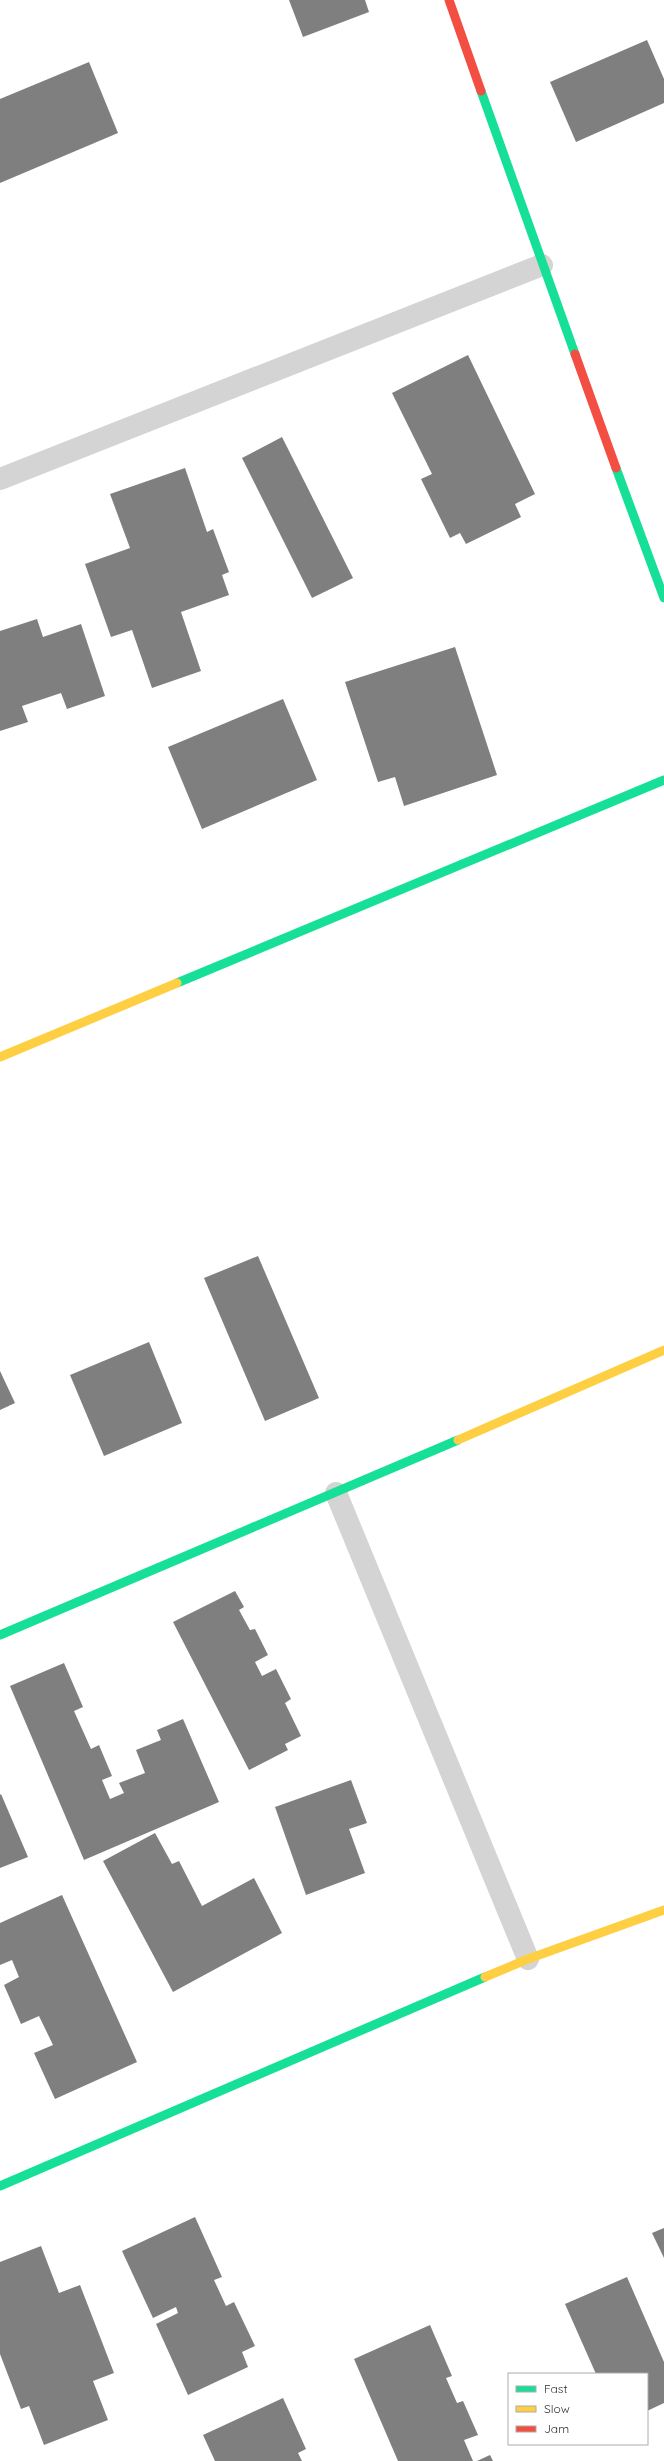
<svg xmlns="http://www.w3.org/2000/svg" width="664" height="2461" viewBox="0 0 664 2461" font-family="Quicksand,sans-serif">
	<rect width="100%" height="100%" fill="#fff"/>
	<g fill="#7f7f7f">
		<polygon points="289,0 365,0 369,12 303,37"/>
		<polygon points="647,40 664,79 664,103 576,142 550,82"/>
		<polygon points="89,62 118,133 0,183 0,99"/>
		<polygon points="468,355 535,494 515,504 521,517 466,544 460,533 450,538 421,479 432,474 392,393"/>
		<polygon points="282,437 353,578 312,598 242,458"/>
		<polygon points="185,468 207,532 213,529 229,572 222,575 229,595 181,612 201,671 152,688 132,630 111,637 85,564 130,548 110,494"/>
		<polygon points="37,619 43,637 81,624 105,696 67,709 61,693 22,706 28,722 0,731 0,631"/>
		<polygon points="455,647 497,775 404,806 395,777 378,782 345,682"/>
		<polygon points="283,699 317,780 202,829 168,747"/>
		<polygon points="258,1256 319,1398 265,1421 204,1278"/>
		<polygon points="149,1342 182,1423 104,1456 70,1375"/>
		<polygon points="0,1371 15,1403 0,1410"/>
		<polygon points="235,1591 244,1607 239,1610 250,1630 255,1629 268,1655 255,1662 262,1676 276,1669 291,1699 285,1703 301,1736 285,1744 288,1750 249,1770 173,1622"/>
		<polygon points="64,1663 83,1707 74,1711 91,1749 99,1745 112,1776 102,1780 110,1799 124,1793 119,1783 145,1773 136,1750 161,1740 157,1730 183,1719 219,1802 84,1860 10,1686"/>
		<polygon points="351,1780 367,1823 349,1829 365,1873 306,1895 275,1807"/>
		<polygon points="1,1794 28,1857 0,1868 0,1795"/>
		<polygon points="155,1833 172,1864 179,1861 202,1906 254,1878 282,1933 173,1992 103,1861"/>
		<polygon points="62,1895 137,2062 55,2099 34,2053 53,2045 39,2016 21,2024 4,1985 19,1977 12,1960 0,1965 0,1923"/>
		<polygon points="195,2217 222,2277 214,2280 226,2306 234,2302 255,2346 242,2352 248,2367 188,2395 156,2324 178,2313 176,2307 153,2318 122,2251"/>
		<polygon points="664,2228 664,2258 652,2233"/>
		<polygon points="41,2246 59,2293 80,2285 114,2373 93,2381 108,2420 44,2445 29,2406 21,2409 0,2354 0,2262"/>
		<polygon points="627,2277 664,2362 664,2403 647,2411 647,2374 596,2374 565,2304"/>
		<polygon points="430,2325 452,2376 446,2378 457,2403 463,2401 478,2435 464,2440 473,2461 398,2461 354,2359"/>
		<polygon points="283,2398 306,2449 298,2453 302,2461 215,2461 203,2435"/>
		<polygon points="490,2455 493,2461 477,2461"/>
	</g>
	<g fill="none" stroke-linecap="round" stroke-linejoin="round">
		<g stroke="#d4d4d4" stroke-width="22">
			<polyline points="0,479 542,265"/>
			<polyline points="336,1493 528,1959"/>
		</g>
		<g stroke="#16e098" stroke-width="9">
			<polyline points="481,91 575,354"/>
			<polyline points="616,468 664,598"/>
			<polyline points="177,983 664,780"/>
			<polyline points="0,1635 458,1440"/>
			<polyline points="0,2186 485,1977"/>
		</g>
		<g stroke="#ffcf43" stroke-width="9">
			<polyline points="0,1057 177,983"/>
			<polyline points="458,1440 664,1350"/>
			<polyline points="485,1977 528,1959 664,1910"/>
		</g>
		<g stroke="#f24e42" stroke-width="9">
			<polyline points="449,0 481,91"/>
			<polyline points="575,354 616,468"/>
		</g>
	</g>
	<rect x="508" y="2373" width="140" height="72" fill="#ffffff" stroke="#acacac"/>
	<rect x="516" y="2386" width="20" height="6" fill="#16e098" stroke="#acacac"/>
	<text x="544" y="2393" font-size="12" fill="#2f2f2f">Fast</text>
	<rect x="516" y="2406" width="20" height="6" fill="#ffcf43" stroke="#acacac"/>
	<text x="544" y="2413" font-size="12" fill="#2f2f2f">Slow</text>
	<rect x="516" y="2426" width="20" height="6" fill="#f24e42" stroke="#acacac"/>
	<text x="544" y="2433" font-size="12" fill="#2f2f2f">Jam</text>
</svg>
